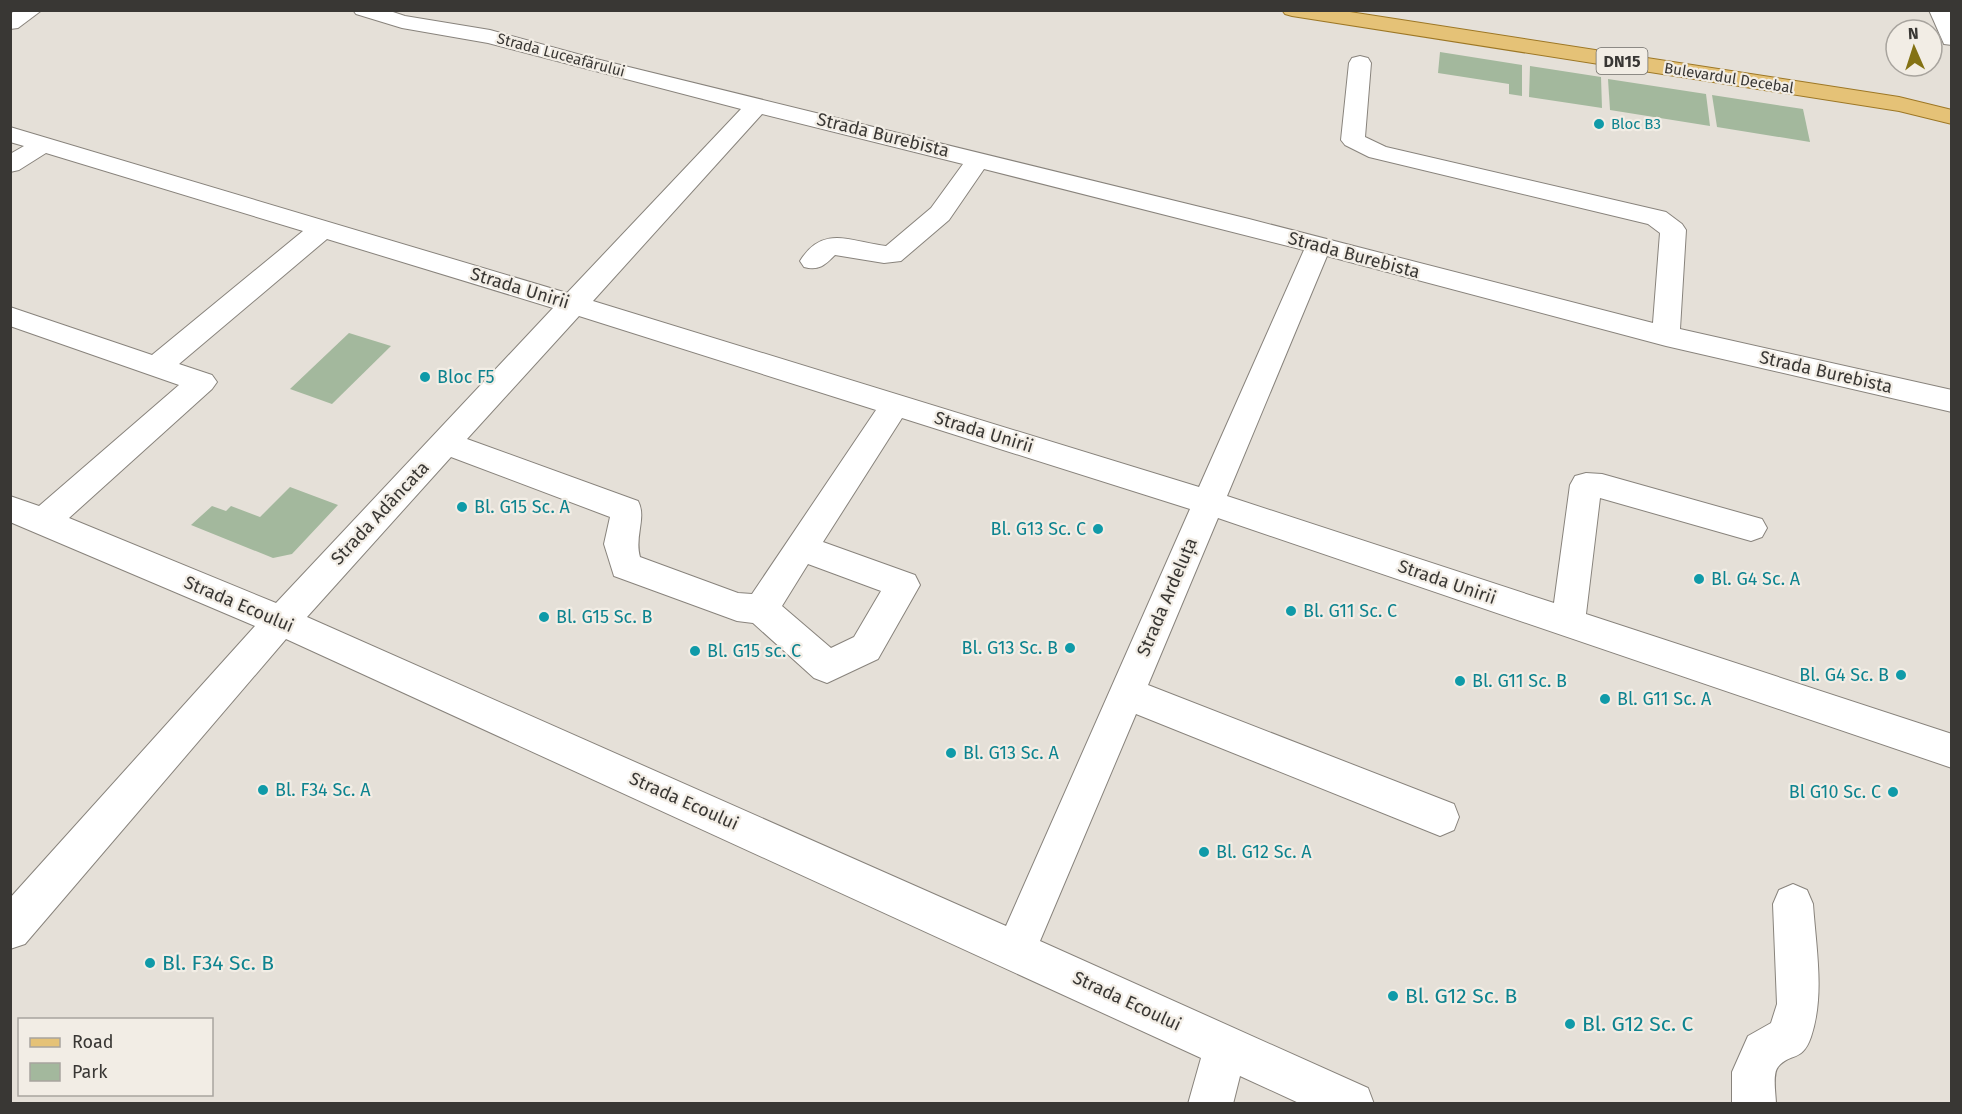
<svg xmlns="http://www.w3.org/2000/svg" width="1962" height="1114" viewBox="0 0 1962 1114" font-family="'Fira Sans',sans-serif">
	<rect width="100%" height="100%" fill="#e5e0d8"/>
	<g fill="#a3b89d">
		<polygon points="1440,52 1522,65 1522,96 1509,94 1509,84 1438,73"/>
		<polygon points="1530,66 1601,77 1602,108 1529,97"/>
		<polygon points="1608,79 1706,94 1710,126 1610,110"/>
		<polygon points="1712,95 1803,109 1810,142 1717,127"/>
		<polygon points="349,333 391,346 332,404 290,389"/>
		<polygon points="290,487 338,505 292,554 273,558 191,525 212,506 226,511 231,506 260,517"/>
	</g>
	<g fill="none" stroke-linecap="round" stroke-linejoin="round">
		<defs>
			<g id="minor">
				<polygon points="16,10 42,10 18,28 10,29 10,14"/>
				<path d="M353 10H387L405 16 490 30 592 58 1249 219 1653 323 1660 233 1648 224 1369 157 1345 145 1341 140 1349 63 1352 58 1360 56 1368 58 1371 63 1365 137 1386 147 1666 212 1682 224 1686 230 1680 329 1952 390V412L1666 346 1327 256 1227 496 1554 603 1570 485 1575 476 1586 473 1602 474 1762 519 1767 528 1762 537 1751 541 1600 498 1586 614 1952 734V768L1218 518 1148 685 1454 804 1459 817 1454 830 1440 836 1136 714 1040 941 1368 1088 1374 1104H1301L1240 1076 1233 1104H1188L1201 1058 286 639 25 944 10 949V898L255 626 10 522V496L39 506 179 385 10 326V307L152 355 303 231 46 153 19 170 10 172V154L24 146 10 142V127L567 293 741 109 488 43 402 28 356 14ZM762 114 963 164 931 208 886 246C851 242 823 224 800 261L804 267C819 271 825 265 835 255L884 263 901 261 949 220 984 169 1304 250 1199 487 593 301ZM327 239 553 308 276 603 69 518 212 389 217 382 212 375 179 364ZM579 316 876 410 752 594 738 593 640 557C634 536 647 518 638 501L467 439ZM902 418 1190 509 1006 926 307 617 451 457 610 517 604 544 614 576 737 621 753 623 814 678 827 683 878 659 920 585 915 575 823 542ZM808 564 881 591 854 637 831 648 782 606Z"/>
				<polygon points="1929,10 1950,10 1952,45 1944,44"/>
				<path d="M1793 884 1807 890 1813 904C1816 948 1825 995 1811 1037 1802 1063 1790 1052 1778 1067 1772 1074 1776 1095 1776 1104H1732V1072L1748 1036 1771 1023 1777 1004 1773 904 1779 890Z"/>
			</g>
			<polygon id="major" points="1282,10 1337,10 1899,97 1952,110 1952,124 1899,111 1292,16 1285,14"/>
		</defs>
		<use href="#minor" stroke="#88837c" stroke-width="2"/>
		<use href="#major" stroke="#9d7725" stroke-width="2"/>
		<use href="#minor" fill="#fff" fill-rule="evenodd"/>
		<use href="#major" fill="#e5c277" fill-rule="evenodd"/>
	</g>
	<g fill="#0f9aa8" stroke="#f2ede5" stroke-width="2">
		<circle cx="1599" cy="124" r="6"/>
		<circle cx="425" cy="377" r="6"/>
		<circle cx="462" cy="507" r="6"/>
		<circle cx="1098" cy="529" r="6"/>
		<circle cx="1699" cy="579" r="6"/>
		<circle cx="1291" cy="611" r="6"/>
		<circle cx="544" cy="617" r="6"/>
		<circle cx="1070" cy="648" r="6"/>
		<circle cx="695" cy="651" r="6"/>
		<circle cx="1901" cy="675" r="6"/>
		<circle cx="1460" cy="681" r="6"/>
		<circle cx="1605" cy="699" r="6"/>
		<circle cx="951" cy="753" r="6"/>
		<circle cx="263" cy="790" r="6"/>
		<circle cx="1893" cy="792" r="6"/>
		<circle cx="1204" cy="852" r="6"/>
		<circle cx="150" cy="963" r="6"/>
		<circle cx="1393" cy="996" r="6"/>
		<circle cx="1570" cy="1024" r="6"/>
	</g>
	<g text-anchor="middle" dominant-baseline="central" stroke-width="4.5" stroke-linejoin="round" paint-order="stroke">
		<g font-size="15" fill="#393734" stroke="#f2ede5">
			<text transform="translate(561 55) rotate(15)">Strada Luceafărului</text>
			<text transform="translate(1729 78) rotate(9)">Bulevardul Decebal</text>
		</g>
		<g font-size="15" fill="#0d838f" stroke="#f2ede5" text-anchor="start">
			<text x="1611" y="124">Bloc B3</text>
		</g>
		<rect fill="#f2ede5" stroke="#706e69" stroke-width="1.5" x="1596.5" y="48" width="51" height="26" rx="4.5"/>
		<g font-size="16" font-weight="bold" fill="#393734">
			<text x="1622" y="61">DN15</text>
		</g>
		<g font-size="18" fill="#393734" stroke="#f2ede5">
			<text transform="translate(883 135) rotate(14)">Strada Burebista</text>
			<text transform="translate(1354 255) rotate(15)">Strada Burebista</text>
			<text transform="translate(520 288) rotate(17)">Strada Unirii</text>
			<text transform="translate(1826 372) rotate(13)">Strada Burebista</text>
			<text transform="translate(984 432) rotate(17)">Strada Unirii</text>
			<text transform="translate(380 513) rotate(-47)">Strada Adâncata</text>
			<text transform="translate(1447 582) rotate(19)">Strada Unirii</text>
			<text transform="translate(1167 597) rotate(-67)">Strada Ardeluța</text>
			<text transform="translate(239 604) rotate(23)">Strada Ecoului</text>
			<text transform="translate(684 801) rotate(24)">Strada Ecoului</text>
			<text transform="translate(1127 1001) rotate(25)">Strada Ecoului</text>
		</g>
		<g font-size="18" fill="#0d838f" stroke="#f2ede5" text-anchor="start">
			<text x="437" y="377">Bloc F5</text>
			<text x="474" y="507">Bl. G15 Sc. A</text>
			<text x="1086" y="529" text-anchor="end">Bl. G13 Sc. C</text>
			<text x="1711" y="579">Bl. G4 Sc. A</text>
			<text x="1303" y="611">Bl. G11 Sc. C</text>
			<text x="556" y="617">Bl. G15 Sc. B</text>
			<text x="1058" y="648" text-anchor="end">Bl. G13 Sc. B</text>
			<text x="707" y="651">Bl. G15 sc. C</text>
			<text x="1889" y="675" text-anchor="end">Bl. G4 Sc. B</text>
			<text x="1472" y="681">Bl. G11 Sc. B</text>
			<text x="1617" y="699">Bl. G11 Sc. A</text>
			<text x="963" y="753">Bl. G13 Sc. A</text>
			<text x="275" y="790">Bl. F34 Sc. A</text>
			<text x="1881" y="792" text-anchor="end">Bl G10 Sc. C</text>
			<text x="1216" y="852">Bl. G12 Sc. A</text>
		</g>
		<g font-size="21" fill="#0d838f" stroke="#f2ede5" text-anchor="start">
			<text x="162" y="963">Bl. F34 Sc. B</text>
			<text x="1405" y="996">Bl. G12 Sc. B</text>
			<text x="1582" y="1024">Bl. G12 Sc. C</text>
		</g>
	</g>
	<rect width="1962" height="1114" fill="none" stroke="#393734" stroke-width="24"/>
	<rect x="18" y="1018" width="195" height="78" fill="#f2ede5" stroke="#a8a49e" stroke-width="1.5"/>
	<rect x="30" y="1038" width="30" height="9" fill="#e5c277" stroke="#a8a49e" stroke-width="1.5"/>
	<text x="72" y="1048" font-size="18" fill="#393734">Road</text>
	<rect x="30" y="1063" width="30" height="18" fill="#a3b89d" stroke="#a8a49e" stroke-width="1.5"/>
	<text x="72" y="1078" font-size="18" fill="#393734">Park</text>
	<g transform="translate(1914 48) rotate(357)"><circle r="28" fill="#f2ede5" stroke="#a8a49e" stroke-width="1.5"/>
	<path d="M0-4.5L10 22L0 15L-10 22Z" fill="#847214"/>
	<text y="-9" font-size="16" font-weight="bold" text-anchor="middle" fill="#393734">N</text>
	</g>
</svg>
